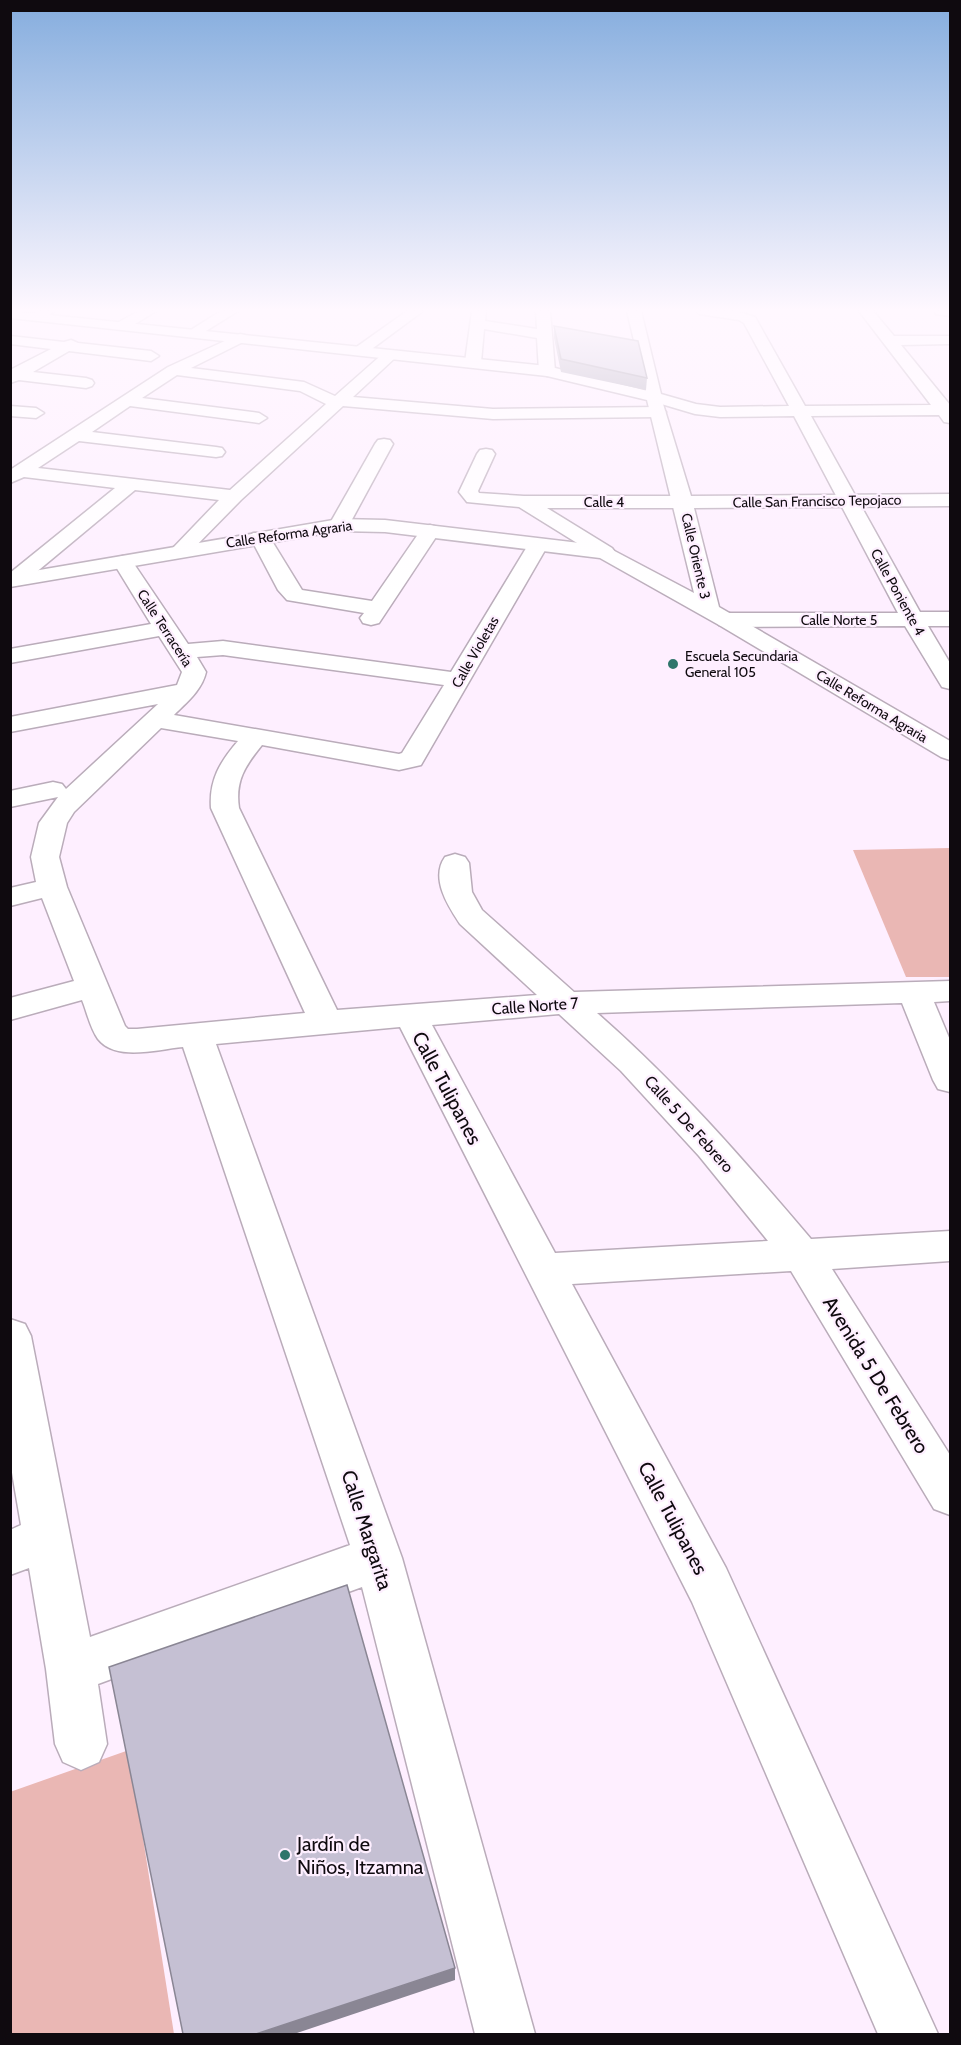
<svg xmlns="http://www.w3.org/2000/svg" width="961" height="2045" viewBox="0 0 961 2045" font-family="Cabin,sans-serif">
	<rect width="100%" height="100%" fill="#feefff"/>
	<g fill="#eab7b4">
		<polygon points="950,848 950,977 906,977 853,850"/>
		<polygon points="129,1750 174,2034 11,2034 10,1792"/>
	</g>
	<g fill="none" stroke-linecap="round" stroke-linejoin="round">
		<defs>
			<g id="street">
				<polygon points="37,311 55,311 41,320 31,320 29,317"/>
				<polygon points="139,311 156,311 127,329 117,329 115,326 117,323"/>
				<polygon points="221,311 238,311 198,336 188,336 186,333"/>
				<polygon points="407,311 423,311 365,354 355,354 352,351 355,348"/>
				<polygon points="472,311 486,311 485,321 537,329 536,311 550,311 555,371 553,374 547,376 539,371 537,338 484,329 481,362 478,365 468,365 465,362"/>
				<polygon points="627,311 641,311 661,394 696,404 720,407 789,406 744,323 739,320 699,314 697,311 736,311 755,317 805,406 931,405 859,311 873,311 894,336 950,336 950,344 901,345 950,405 950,423 944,422 939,415 811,416 920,612 950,612 950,626 928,626 950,663 950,689 942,687 905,626 727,627 719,625 716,620 719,615 727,613 898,613 794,416 720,417 695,414 648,400"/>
				<polygon points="934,311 950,311 950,316 936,314"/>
				<path d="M240 334 245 335 247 338 245 341 191 368 304 382 335 396 386 351H396L399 354 396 357 353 397 493 409 658 407 666 412 658 417 493 419 343 406 241 500 188 554H174L171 550 219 500 135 490 22 584 10 585V573L115 488 24 477 10 483V470L168 367ZM177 375 300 391 326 404 230 490 38 468 79 441 216 457 222 456 225 452 222 448 216 447 92 432 130 406 259 423 267 418 259 413 142 398Z"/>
				<polygon points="10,336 64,342 71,340 78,343 151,351 159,356 151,361 69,351 33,372 86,378 92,380 94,383 92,386 86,388 19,380 10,383 10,370 51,349 10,344"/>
				<polygon points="10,406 36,408 44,413 36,418 10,416"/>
				<polygon points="384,439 390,440 393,444 349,525 346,529 332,529 329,525 375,444 378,440"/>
				<polygon points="486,449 492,450 495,454 478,491 479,493 524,496 683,496 690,498 693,502 690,506 683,508 547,508 612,548 615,552 612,556 598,556 519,507 467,502 459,492 477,454 480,450"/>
				<polygon points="430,525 437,527 440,531 379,623 371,625 363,623 360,618 364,613 287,600 278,590 250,537 253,533 267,533 302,590 372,601 423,527"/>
				<path d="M538 539 545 541 548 545 421 765 399 770 262 745C245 766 235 781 239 808L337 1010 537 995 460 924C448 906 430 878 445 857L455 854 465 857 469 863 472 892 482 910 574 992 950 981V1001L934 1002 950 1040V1092L938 1089 933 1080 902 1003 597 1013C676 1082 743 1159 811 1239L950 1231V1261L832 1269 950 1455V1515L934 1509 791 1271 572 1284 726 1568 938 2034H878L692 1602 400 1027 216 1044 402 1558 535 2034H475L362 1587 98 1684 107 1744 99 1762 81 1770 63 1762 55 1744 46 1669 29 1568 10 1575V1530L21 1525 10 1461V1319L25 1324 31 1336 90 1637 350 1545 183 1047C159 1049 116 1062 98 1039 90 1028 87 1012 82 1000L10 1020V998L74 981 42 898 10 906V888L36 882 31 857 39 823 58 797 10 807V791L53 782 62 784 66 789 158 704 10 732V717L177 685 182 672 159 636 10 663V649L151 624 113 562 116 558 123 556 130 558 188 644 223 641 451 672 528 545 531 541ZM223 655 444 685 402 753 399 754 174 715C187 702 202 690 206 672L197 657ZM161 728 238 741C220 762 209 780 211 808L305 1013 137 1029H128L125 1026 67 887 59 857 67 823 74 812ZM559 1014 621 1071 699 1156 768 1241 555 1253 432 1025Z"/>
			</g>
			<polygon id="secondary" points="10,311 547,366 660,394 691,496 950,494 950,506 694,508 719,607 950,741 950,760 941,757 719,625 600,558 385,532 339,531 10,587 10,575 339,519 385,520 605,546 694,593 647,400 547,376 10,318"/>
		</defs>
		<use href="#street" stroke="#baacba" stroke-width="3"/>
		<use href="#secondary" stroke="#baacba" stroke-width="3"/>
		<use href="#street" fill="#fff" fill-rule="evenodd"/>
		<use href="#secondary" fill="#fff" fill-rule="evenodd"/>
	</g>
	<polygon fill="#a9a5b5" points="554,326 647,378 646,390 561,372 554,338"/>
	<polygon fill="#8a8694" points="455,1968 455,1980 294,2034 256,2034"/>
	<g fill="#c5c0d3" stroke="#8a8694" stroke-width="1.5">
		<polygon points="554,326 638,341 647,378 561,359"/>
		<polygon points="347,1585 455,1968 256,2034 183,2034 109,1667"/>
	</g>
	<linearGradient id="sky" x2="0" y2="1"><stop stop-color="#85adde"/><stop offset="0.52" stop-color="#fff8ff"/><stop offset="1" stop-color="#fff8ff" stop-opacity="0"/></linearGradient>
	<rect width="961" height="597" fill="url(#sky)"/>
	<g fill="#2f756b" stroke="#feefff" stroke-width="2">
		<circle cx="673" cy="664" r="6"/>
		<circle cx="285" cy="1855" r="6"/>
	</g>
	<g text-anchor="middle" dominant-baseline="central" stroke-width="4.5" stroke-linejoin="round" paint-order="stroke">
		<g font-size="14" fill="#0f0a0f" stroke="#feefff">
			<text transform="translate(817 501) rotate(-1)">Calle San Francisco Tepojaco</text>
			<text x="604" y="502">Calle 4</text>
			<text transform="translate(289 534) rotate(-8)">Calle Reforma Agraria</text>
			<text transform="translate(696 556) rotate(77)">Calle Oriente 3</text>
			<text transform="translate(898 592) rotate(61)">Calle Poniente 4</text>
			<text x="839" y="620">Calle Norte 5</text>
			<text transform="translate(165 628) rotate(57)">Calle Terracería</text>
			<text transform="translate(475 652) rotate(-60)">Calle Violetas</text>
			<text transform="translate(872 706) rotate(31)">Calle Reforma Agraria</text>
		</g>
		<g font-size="14" fill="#0f0a0f" stroke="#feefff" text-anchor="start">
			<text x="685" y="656">Escuela Secundaria<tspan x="685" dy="16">General 105</tspan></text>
		</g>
		<g font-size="16" fill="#0f0a0f" stroke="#feefff">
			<text transform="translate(535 1006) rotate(-4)">Calle Norte 7</text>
			<text transform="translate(689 1124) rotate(48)">Calle 5 De Febrero</text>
		</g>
		<g font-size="20" fill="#0f0a0f" stroke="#feefff">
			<text transform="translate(447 1088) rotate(62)">Calle Tulipanes</text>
			<text transform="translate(876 1375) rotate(58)">Avenida 5 De Febrero</text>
			<text transform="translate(673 1518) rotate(62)">Calle Tulipanes</text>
			<text transform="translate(367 1530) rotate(72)">Calle Margarita</text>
		</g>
		<g font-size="20" fill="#0f0a0f" stroke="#feefff" text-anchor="start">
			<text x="297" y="1844">Jardín de<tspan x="297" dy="23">Niños, Itzamna</tspan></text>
		</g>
	</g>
	<rect width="961" height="2045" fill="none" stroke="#0f0a0f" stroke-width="24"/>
</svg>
